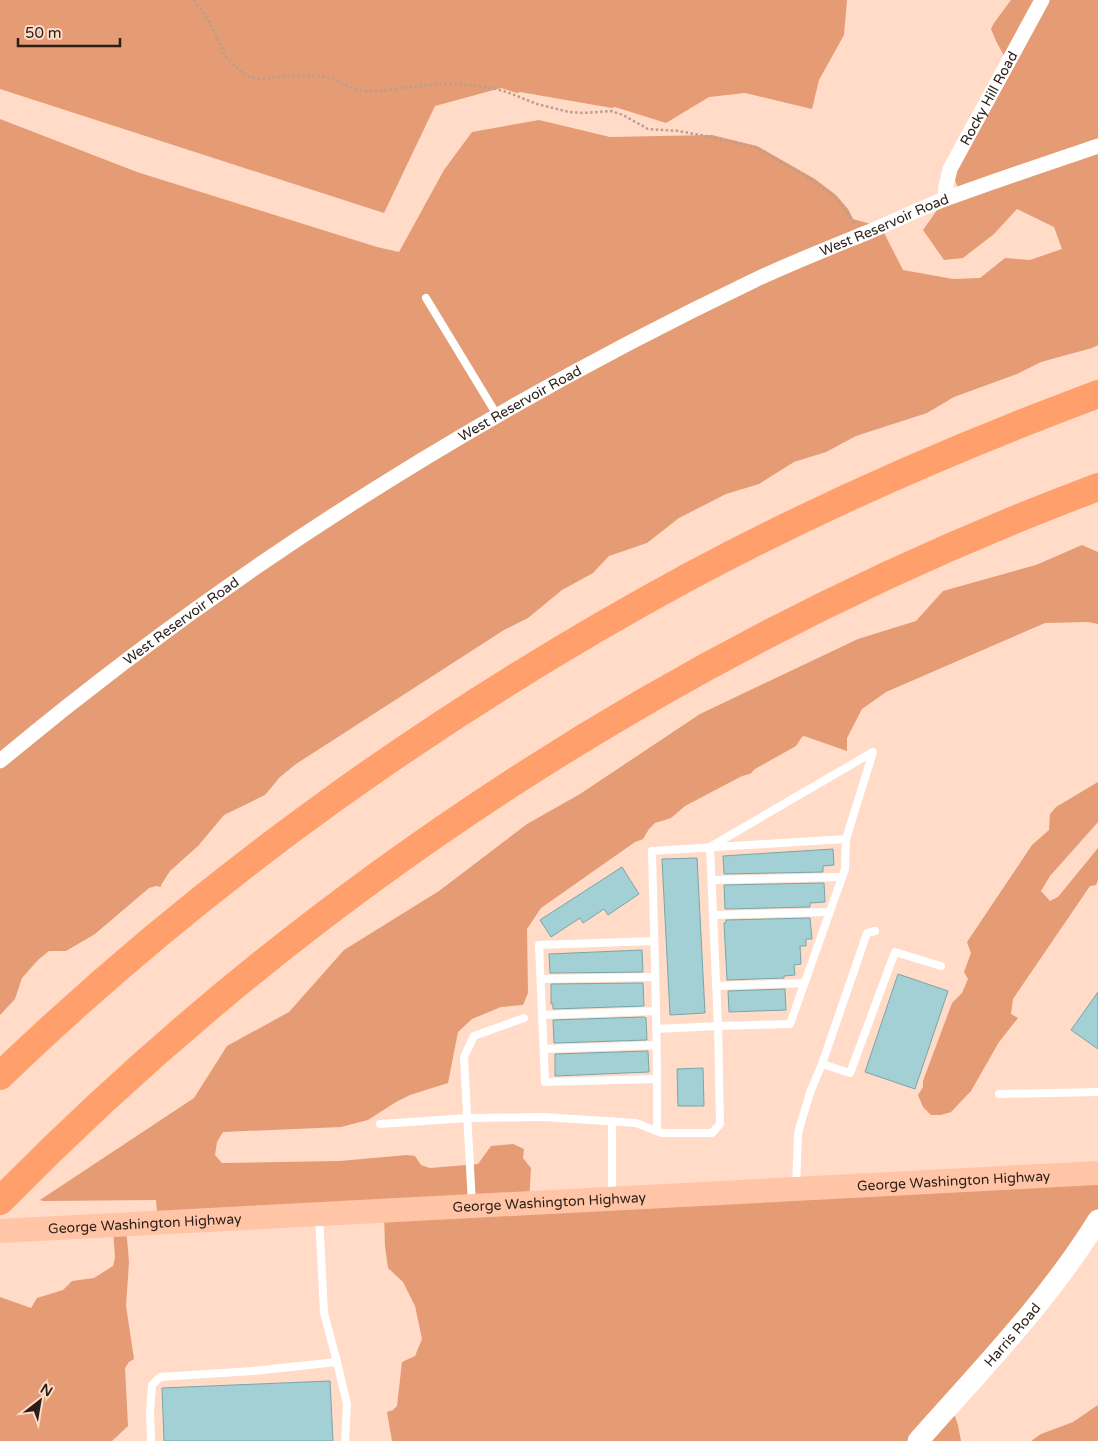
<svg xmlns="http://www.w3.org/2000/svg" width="1098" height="1441" viewBox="0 0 1098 1441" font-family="'Varela Round',sans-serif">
	<rect width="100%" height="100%" fill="#ffdbc8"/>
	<g fill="#e59b74">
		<polygon points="0,0 847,0 844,35 819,80 812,109 745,93 709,97 666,123 615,107 612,108 520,92 517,93 501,88 435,106 384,213 0,89"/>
		<polygon points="1011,0 1098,0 1098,345 1092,348 1041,362 1017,374 954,397 927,413 856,436 826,452 794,462 759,484 726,494 679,518 647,543 609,556 593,573 562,590 528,618 504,630 296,764 280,777 265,795 224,815 198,846 170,871 161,885 161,887 156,886 149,888 95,934 66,951 49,951 38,960 22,978 15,999 0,1015 0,119 137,172 377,247 399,252 444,170 472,132 539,120 610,137 712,135 757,146 815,179 836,195 848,209 853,219 881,227 903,270 953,279 980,278 1005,258 1030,260 1062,249 1054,227 1017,209 994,234 963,258 944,260 923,230 940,206 960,192 951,171 1008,63 996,41 991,29 994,23"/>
		<polygon points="1082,545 1098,552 1098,624 1088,622 1045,623 886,692 862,709 847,738 847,751 804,736 802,737 796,746 755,769 750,774 742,776 685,806 671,818 655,823 649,829 643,839 635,842 541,908 527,929 528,993 523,1005 501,1007 472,1019 458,1032 448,1083 410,1095 396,1102 368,1120 341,1127 223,1132 217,1142 215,1155 222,1163 340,1161 407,1155 415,1156 421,1165 430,1168 478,1164 491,1146 513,1144 524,1149 523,1158 531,1168 529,1202 1098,1176 1098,1222 950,1402 958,1425 961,1441 392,1441 387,1412 393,1410 397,1406 402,1362 415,1356 422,1339 415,1306 403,1282 388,1268 385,1246 384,1213 158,1223 156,1200 43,1201 40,1200 194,1098 227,1046 289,1012 344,950 439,891 527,824 580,794 700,714 858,639 916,621 943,591 1036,565"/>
		<polygon points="1098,782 1098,822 1050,876 1041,891 1050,901 1058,897 1098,848 1098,880 1096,885 1090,886 1013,999 1011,1014 1018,1018 999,1042 971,1091 951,1112 941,1115 931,1115 923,1107 918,1095 923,1087 923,1081 952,1003 962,993 968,979 964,972 971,953 967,942 1032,845 1049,830 1050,814 1056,807"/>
		<polygon points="126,1227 129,1262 126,1306 134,1359 129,1362 125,1368 128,1426 112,1441 0,1441 0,1297 31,1308 37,1298 63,1290 72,1281 94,1278 113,1266 115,1258 113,1228"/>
		<polygon points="1098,1405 1098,1441 1031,1441 1041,1434 1073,1422"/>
	</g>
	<g fill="#a3d0d4" stroke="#79a5a9">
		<polygon points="833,849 834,865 823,866 823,872 724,874 723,856"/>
		<polygon points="697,858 705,1013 670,1015 662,859"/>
		<polygon points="622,867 639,894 608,915 604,909 583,923 580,918 551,937 540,920"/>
		<polygon points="824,883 825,902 810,903 810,907 725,909 724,885"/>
		<polygon points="810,918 812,939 806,939 806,946 800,946 801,964 794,965 795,975 784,976 784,978 727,980 724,923 726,923 726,920"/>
		<polygon points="642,950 643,972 550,973 549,954"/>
		<polygon points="898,974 948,991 915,1089 865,1072"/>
		<polygon points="643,983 644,1006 553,1009 553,1004 551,1004 551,984"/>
		<polygon points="785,989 786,1010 729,1012 728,991"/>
		<polygon points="1098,992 1098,1049 1071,1030"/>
		<polygon points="644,1017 646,1018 647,1040 554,1043 553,1020"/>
		<polygon points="648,1051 649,1072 555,1076 555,1054"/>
		<polygon points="703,1068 704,1106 678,1106 677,1069"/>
		<polygon points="330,1381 333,1441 164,1441 162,1388"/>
	</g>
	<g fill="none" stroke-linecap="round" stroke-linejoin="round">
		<polyline stroke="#ba9e8f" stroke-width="2.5" stroke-dasharray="2.5 2.5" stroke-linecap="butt" points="194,0 209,21 226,57 246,76 260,79 285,76 314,76 327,77 352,88 366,91 379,91 418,86 445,84 461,84 492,88 507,92 537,104 569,112 583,113 611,111 623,115 648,129 678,131 706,136 757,148 809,178 831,194 841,203 854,223"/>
		<g stroke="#fff" stroke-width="8">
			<polyline points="426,298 497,415"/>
			<polyline points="712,880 842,877"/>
			<polyline points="713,915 829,912"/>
			<polyline points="654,941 539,945 545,1082 657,1079"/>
			<polyline points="541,979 655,977"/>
			<polyline points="716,986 804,983"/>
			<polyline points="542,1015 656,1011"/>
			<path d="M656 1029 718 1026 710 847 873 752 846 839 652 851C654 944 658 1038 657 1131"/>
			<polyline points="544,1049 657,1045"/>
			<polyline points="822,1064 850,1073 895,952 941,966"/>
			<polyline points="999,1094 1098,1092"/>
			<polyline points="612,1121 612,1197"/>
			<polyline points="380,1124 468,1118 544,1117 636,1123 662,1133 712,1133 720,1124 718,1026 790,1024 845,869 846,839"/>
			<polyline points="796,1187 798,1134 801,1122 811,1090 822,1064 867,933 875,931"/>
			<polyline points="472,1204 464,1057 474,1036 524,1018"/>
			<polyline points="319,1216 324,1313 337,1362 347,1404 345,1441"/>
			<polyline points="151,1441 150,1412 152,1385 160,1377 253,1371 337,1362"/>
		</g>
		<g stroke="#fff" stroke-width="15">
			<path id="s1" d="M945 199 946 186 950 169 1042 0"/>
			<path id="s2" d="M0 761C230 569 485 409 755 280 791 263 829 248 866 233 893 222 920 208 948 198 997 180 1048 163 1098 146"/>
		</g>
		<path stroke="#fff" stroke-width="21" id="s3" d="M918 1441C981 1370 1048 1301 1098 1220"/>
		<path stroke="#ffc5a6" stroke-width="24" id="s4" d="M0 1231 1098 1173"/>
		<g stroke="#ff9f6b" stroke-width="28">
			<path d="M0 1076C204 879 442 710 692 575 823 505 959 446 1098 394"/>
			<path d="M0 1201C308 887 686 642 1098 487"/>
		</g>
	</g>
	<g text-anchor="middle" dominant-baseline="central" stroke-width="5" stroke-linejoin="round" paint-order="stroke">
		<g font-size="14" fill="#2b1e17" stroke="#ffdbc8">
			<text stroke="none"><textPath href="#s1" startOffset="111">Rocky Hill Road</textPath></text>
			<text stroke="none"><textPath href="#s2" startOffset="1038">West Reservoir Road</textPath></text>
			<text stroke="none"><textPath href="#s2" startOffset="632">West Reservoir Road</textPath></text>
			<text stroke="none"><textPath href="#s2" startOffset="229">West Reservoir Road</textPath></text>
			<text stroke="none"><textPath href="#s4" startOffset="955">George Washington Highway</textPath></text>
			<text stroke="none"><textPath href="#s4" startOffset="550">George Washington Highway</textPath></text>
			<text stroke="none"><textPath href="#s4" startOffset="145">George Washington Highway</textPath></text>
			<text stroke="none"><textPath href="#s3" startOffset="142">Harris Road</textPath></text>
		</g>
	</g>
	<g transform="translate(40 1401) rotate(31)" stroke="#ffdbc8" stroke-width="4" paint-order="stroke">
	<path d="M0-4L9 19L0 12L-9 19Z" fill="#2b1e17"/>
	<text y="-8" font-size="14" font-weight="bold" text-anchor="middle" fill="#2b1e17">N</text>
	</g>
	<path d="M18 38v8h102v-8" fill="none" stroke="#2b1e17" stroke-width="2.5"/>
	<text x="25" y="38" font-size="15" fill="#2b1e17" stroke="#ffdbc8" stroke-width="4" paint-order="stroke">50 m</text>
</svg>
